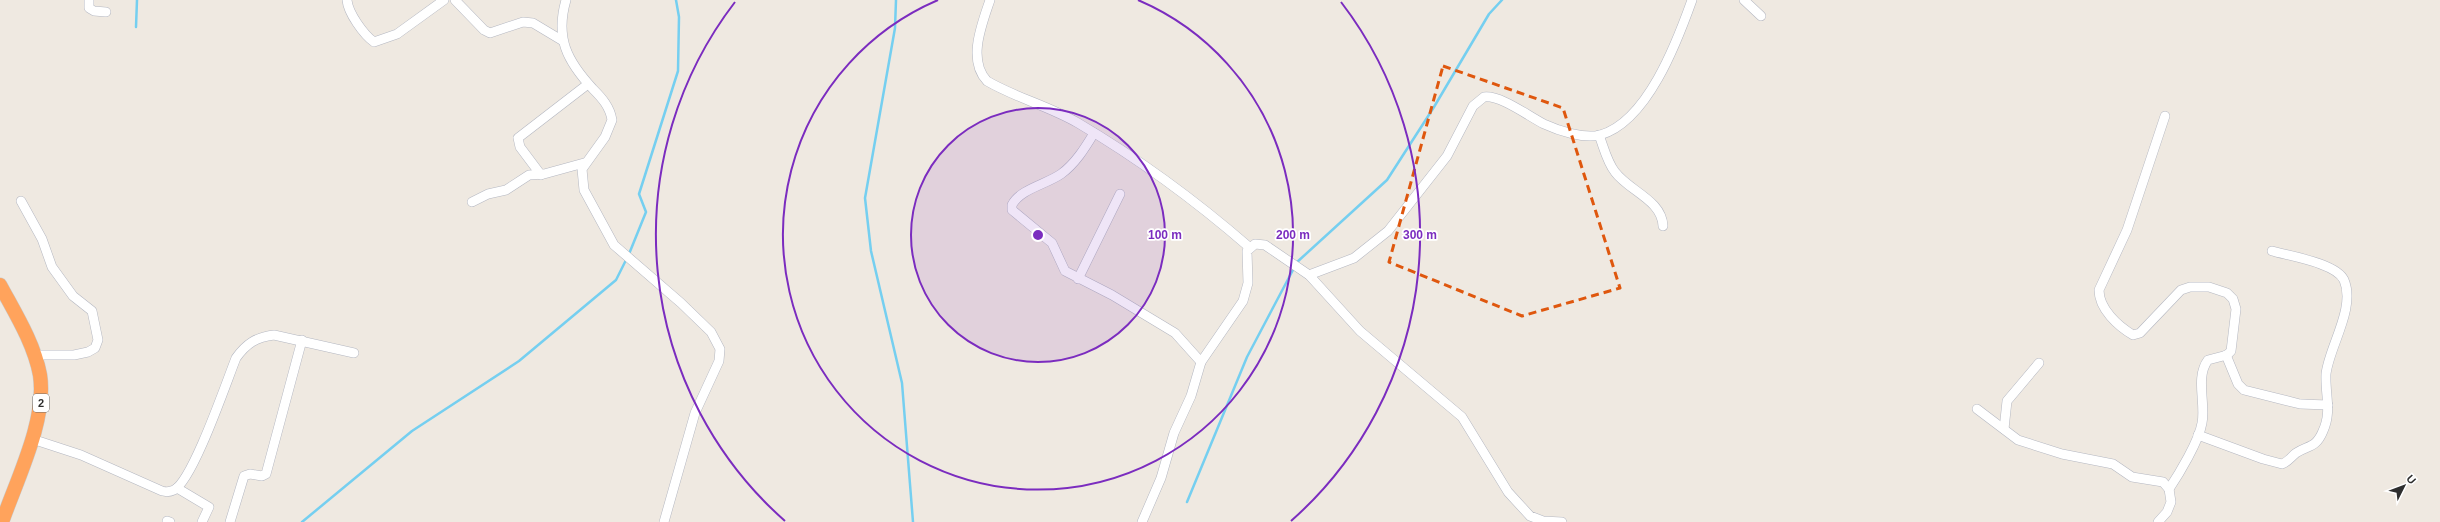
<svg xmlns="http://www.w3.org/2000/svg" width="2440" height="522" viewBox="0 0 2440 522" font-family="Arial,sans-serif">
	<rect width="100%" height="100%" fill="#efe9e1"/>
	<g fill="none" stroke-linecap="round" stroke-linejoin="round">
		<g stroke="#75cff0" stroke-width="2.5">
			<polyline points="896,0 895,28 865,198 871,251 902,383 913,522"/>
			<polyline points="136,27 137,0"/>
			<polyline points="629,254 646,212 639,194 678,71 679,17 676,0"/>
			<polyline points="1296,263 1387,180 1434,107 1489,14 1502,0"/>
			<polyline points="1187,502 1247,357 1294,268"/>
			<polyline points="302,522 412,431 519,361 616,280 627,258"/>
		</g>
		<defs>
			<g id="minor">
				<polyline points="89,0 89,8 94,11 106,12"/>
				<path d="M347 0C348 13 364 35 374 42L397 34 444 0"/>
				<polyline points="455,0 484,30 490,33 523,22 533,23 563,41"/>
				<path d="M566 0C555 38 567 61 593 89 602 98 610 107 612 120L605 137 582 169 584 190 614 245 681 303 711 332 720 349 719 361 695 413 664 522"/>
				<path d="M990 0C982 24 967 60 987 81 1016 98 1049 106 1078 123 1139 159 1196 201 1249 247"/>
				<polyline points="1744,0 1761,16"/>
				<path d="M2165 116 2127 230 2099 290C2099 309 2118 326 2133 335L2140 333 2181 290 2190 287H2209L2227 293 2233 299 2236 309 2231 351 2227 355 2208 360C2195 377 2206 404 2202 423 2199 441 2179 474 2169 489"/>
				<path d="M1094 133C1085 148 1075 164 1061 174 1047 184 1020 189 1012 205V210L1052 243 1065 271 1112 295 1175 333 1201 362"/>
				<path d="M1599 135C1604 148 1607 162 1615 172 1629 191 1662 200 1663 226"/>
				<polyline points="541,175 520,147 518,138 588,84"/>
				<polyline points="21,201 42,239 52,267 73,296 92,311 98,340 95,348 88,352 74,355 34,355"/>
				<polyline points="472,202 488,194 506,190 529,175 544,174 584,163"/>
				<path d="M1309 275 1354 258 1388 231 1447 156 1473 106 1484 97C1501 95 1528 116 1544 124 1559 131 1584 139 1600 135 1647 122 1677 42 1692 0"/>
				<polyline points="1078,279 1120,194"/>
				<polyline points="2226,355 2238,384 2244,390 2300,404 2328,405"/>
				<polyline points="1977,409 2018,440 2062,454 2113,464 2132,477 2163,482 2169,489 2171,502 2167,512 2158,522"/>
				<polyline points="2004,429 2007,401 2039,363"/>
				<path d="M2198 435 2263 459 2282 464C2288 462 2291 457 2296 453 2309 445 2316 448 2323 431 2332 412 2325 394 2326 374 2329 347 2356 308 2344 280 2336 263 2289 256 2272 251"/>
				<path d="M32 439 81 455 162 491C166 492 170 492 174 490 193 480 226 383 236 358 246 344 256 337 274 335L354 353"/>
				<polyline points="177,488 209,507 202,522"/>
				<polyline points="167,521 170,522"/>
				<polyline points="230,522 244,476 250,474 262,476 266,474 302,340"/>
				<polyline points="1142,522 1161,478 1174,433 1191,396 1201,362 1243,301 1248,283 1247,251 1255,244 1265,245 1309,275 1360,331 1462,417 1508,492 1530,516 1543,521 1562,522"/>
			</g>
			<path id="highway" d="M0 285C15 313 34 343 40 375 47 420 17 479 2 522"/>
		</defs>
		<use href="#minor" stroke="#b4b7c1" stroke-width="10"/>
		<use href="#highway" stroke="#c9c9c9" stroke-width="15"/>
		<use href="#minor" stroke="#fff" stroke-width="9"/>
		<use href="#highway" stroke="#ffa35c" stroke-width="14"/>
	</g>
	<path fill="none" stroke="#df570e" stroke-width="3" stroke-dasharray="8 5" stroke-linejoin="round" d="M1443 66 1563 108 1620 288 1522 316 1389 262Z"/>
	<circle cx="1038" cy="235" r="127" fill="#7b2cbf" fill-opacity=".12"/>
	<g fill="none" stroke="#7b2cbf" stroke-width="2">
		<circle cx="1038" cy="235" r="127"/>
		<path d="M1138 0A255 255 0 1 1 938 0"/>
		<path d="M785 521A382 382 0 0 1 735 2M1341 2A382 382 0 0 1 1291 521"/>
	</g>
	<g text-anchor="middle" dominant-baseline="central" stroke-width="3.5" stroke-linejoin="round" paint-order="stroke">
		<rect fill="#fff" stroke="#6d6d6d" stroke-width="1" x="33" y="394" width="16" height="18" rx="3"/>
		<g font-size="11" font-weight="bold" fill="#2e2e2e">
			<text x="41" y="403">2</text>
		</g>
	</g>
	<circle cx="1038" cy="235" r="6" fill="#7b2cbf" stroke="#fff" stroke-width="2"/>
	<g font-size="12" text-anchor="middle" font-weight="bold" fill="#7b2cbf" stroke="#fff" stroke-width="3.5" stroke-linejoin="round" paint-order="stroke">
		<text x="1165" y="239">100 m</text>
		<text x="1293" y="239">200 m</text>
		<text x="1420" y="239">300 m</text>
	</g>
	<g transform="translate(2404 486) rotate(48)" stroke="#ffffff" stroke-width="3" paint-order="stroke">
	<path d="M0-3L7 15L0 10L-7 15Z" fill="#2e2e2e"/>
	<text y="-6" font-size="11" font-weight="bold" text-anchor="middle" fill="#2e2e2e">U</text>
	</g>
</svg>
